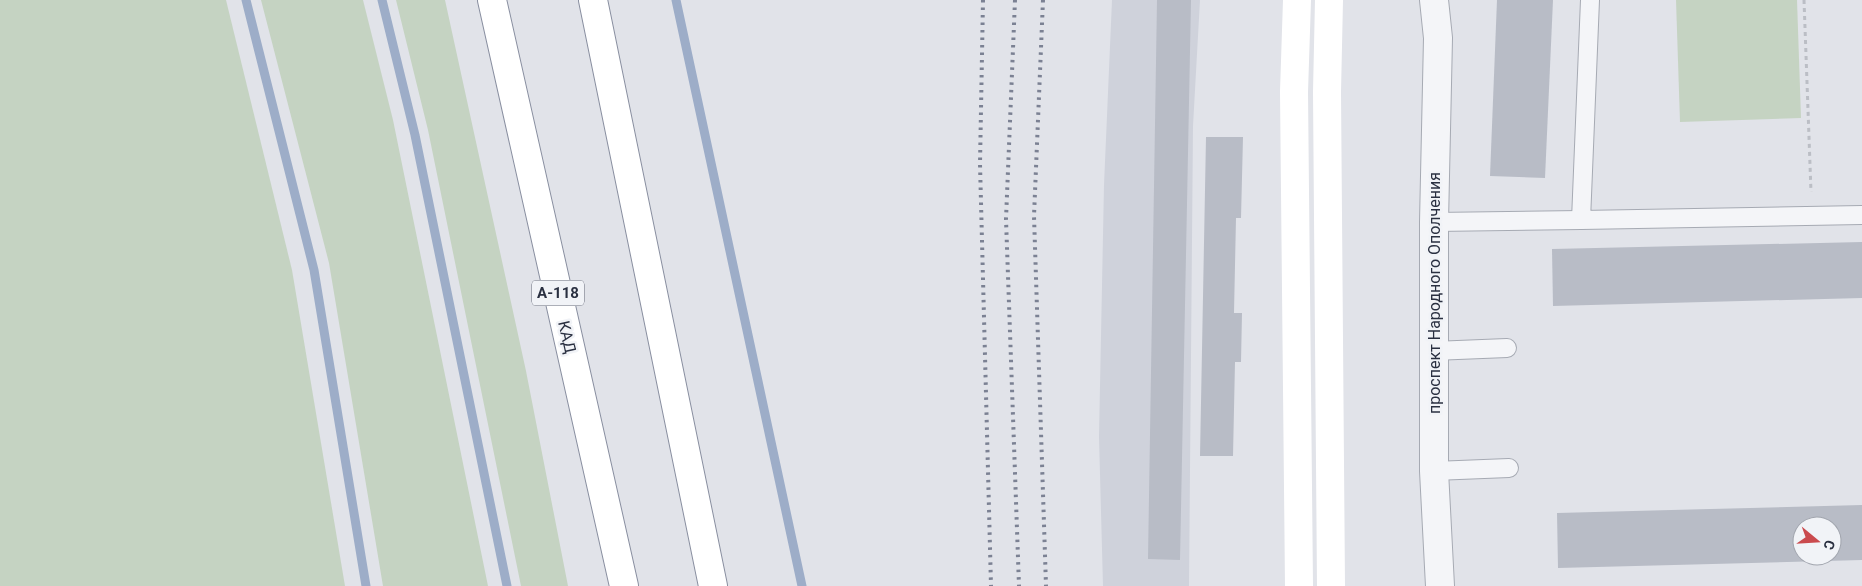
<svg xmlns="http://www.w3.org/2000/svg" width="1862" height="586" viewBox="0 0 1862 586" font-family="Roboto,sans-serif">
	<rect width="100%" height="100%" fill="#e1e3e9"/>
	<polygon fill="#cfd2db" points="1112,0 1200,0 1193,126 1189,586 1103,586 1099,437 1104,185"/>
	<g fill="#c5d3c2">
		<polygon points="0,0 226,0 292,270 345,586 0,586"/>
		<polygon points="261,0 363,0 393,120 488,586 383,586 329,263"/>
		<polygon points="396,0 445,0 526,371 568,586 521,586 428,130"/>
		<polygon points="1676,0 1797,0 1801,118 1680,122"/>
	</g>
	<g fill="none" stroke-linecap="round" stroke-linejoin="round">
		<g stroke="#9dadc8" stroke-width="9">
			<polyline points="246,0 314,270 366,586"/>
			<polyline points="382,0 415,135 507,586"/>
			<polyline points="676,0 802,586"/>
		</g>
	</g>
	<g fill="#b8bcc6" fill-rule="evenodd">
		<polygon points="1157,0 1191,0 1180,560 1148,559"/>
		<polygon points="1497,0 1553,0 1545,178 1490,176"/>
		<polygon points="1206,137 1243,137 1241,218 1236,218 1234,313 1242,313 1241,362 1235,362 1233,456 1200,456"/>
		<polygon points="1862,242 1862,298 1553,306 1552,249"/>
		<path d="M1862 505V560L1558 568 1557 513ZM1802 526H1832V556H1802Z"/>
	</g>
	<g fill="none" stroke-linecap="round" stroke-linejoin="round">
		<defs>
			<g id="service">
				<polyline points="1590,0 1581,220 1862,215"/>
				<polyline points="1434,222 1581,220"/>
				<polyline points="1433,351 1507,348"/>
				<polyline points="1434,471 1509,468"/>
			</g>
			<polyline id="minor" points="1434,0 1438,38 1434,222 1434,471 1440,586"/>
			<g id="motorway">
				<polyline points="492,0 624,586"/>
				<polyline points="593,0 713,586"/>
			</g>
		</defs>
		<use href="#service" stroke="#a6aab3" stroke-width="20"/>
		<use href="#minor" stroke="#a6aab3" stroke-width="30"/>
		<use href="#motorway" stroke="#898fa0" stroke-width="30"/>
		<polyline stroke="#bbbec5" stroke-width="3" stroke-dasharray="4 4" stroke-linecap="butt" points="1804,0 1811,192"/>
		<use href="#service" stroke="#f4f5f8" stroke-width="18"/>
		<use href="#minor" stroke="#f4f5f8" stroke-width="28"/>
		<g stroke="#fff" stroke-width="28">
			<polyline points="1297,0 1294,92 1299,586"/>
			<polyline points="1329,0 1327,92 1331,586"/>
		</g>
		<use href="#motorway" stroke="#fff" stroke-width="28"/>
		<g stroke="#7b8193" stroke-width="4" stroke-dasharray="2.5 5" stroke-linecap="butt">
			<polyline points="983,0 980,164 991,586"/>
			<polyline points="1015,0 1006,219 1019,586"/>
			<polyline points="1043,0 1034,216 1046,586"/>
		</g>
	</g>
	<g text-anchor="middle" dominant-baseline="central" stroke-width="5" stroke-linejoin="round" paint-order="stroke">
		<rect fill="#f1f3f7" stroke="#666a78" stroke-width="1" x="532" y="280.5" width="52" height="25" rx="4"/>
		<g font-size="15" font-weight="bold" fill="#2a3041">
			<text x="558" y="293">А-118</text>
		</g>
		<g font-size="16" fill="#2a3041" stroke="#f1f3f7">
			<text transform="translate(1434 293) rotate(-90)">проспект Народного Ополчения</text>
			<text transform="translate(567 337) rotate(77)">КАД</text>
		</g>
	</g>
	<g transform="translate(1817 541) rotate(108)"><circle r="24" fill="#f1f3f7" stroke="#a1a5ae"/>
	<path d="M0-4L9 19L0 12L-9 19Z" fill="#ca4a4e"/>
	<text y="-8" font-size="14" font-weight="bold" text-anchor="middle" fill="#2a3041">С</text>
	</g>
</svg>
